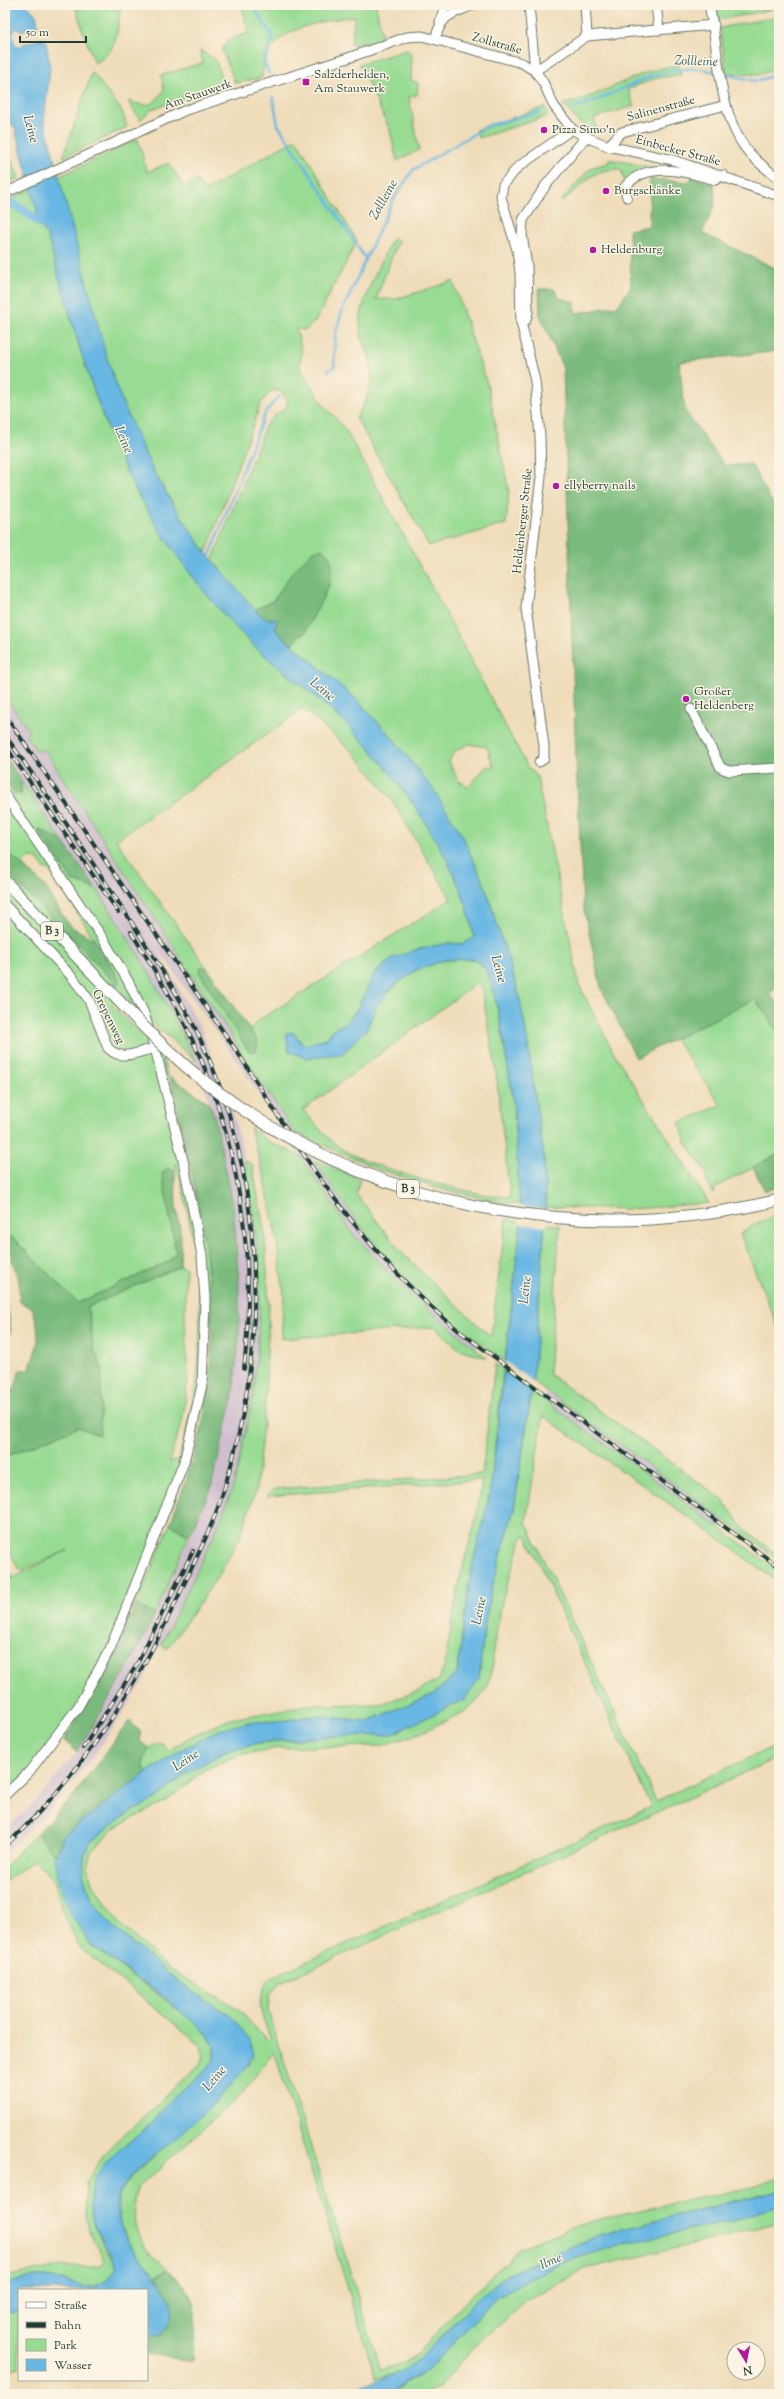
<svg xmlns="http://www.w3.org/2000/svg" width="784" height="2399" viewBox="0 0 784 2399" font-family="'Sorts Mill Goudy',serif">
	<rect width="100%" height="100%" fill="#fcf5e5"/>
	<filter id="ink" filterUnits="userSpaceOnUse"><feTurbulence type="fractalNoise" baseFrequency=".025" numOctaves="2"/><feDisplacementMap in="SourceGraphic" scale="8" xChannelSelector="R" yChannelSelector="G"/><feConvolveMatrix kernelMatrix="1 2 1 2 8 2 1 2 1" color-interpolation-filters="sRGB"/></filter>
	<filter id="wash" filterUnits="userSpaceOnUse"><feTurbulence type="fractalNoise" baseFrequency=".012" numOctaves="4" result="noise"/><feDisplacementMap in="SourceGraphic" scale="16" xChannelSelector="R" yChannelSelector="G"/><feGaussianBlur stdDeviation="0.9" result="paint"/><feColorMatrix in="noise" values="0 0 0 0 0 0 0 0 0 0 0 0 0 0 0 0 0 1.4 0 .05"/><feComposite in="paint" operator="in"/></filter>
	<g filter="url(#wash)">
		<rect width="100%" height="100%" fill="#efdcb9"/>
		<g fill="#cfbdce">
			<polygon points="5,696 29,731 26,735 43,749 237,1044 238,1050 346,1208 390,1262 425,1298 480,1343 476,1350 444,1324 402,1287 352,1233 244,1072 154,943 201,1029 234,1117 245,1161 257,1244 260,1292 258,1341 253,1396 234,1484 217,1529 137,1692 95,1754 48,1811 5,1854 5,1829 37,1800 77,1752 132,1660 168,1587 211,1488 232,1401 239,1339 239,1283 233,1203 214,1115 196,1061 176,1021 123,929 5,758"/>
			<polygon points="547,1392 725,1520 719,1528 544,1400"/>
		</g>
		<g fill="#98db93" stroke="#5c8c64" fill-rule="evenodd">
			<path d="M75 5H121C116 30 120 51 95 63L84 35Z"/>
			<path d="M242 5H376L382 36 371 46 360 42 351 45 355 16C316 23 264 27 262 78L235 83 222 50 228 40 248 33Z"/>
			<polygon points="716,5 779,5 779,8 719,20"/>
			<polygon points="779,16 779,68 758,75 726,73 720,28"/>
			<path d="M200 50 216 60 223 85 152 109 140 120 128 101C147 107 152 107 164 90L161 75 203 63Z"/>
			<polygon points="407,50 412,54 411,80 418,83 417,95 409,97 419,150 397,161 390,130 359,64"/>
			<path d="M679 65 681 75 657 78 628 89 634 106 594 118 597 132 593 133C580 125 572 116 563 104 605 96 635 70 679 65Z"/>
			<polygon points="92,72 122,111 127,127 63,157"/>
			<polygon points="545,107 548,116 479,138 475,130"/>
			<path d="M138 139 147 172 169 163 184 187 197 180 205 191 296 139 357 241 316 320 306 330 296 329 302 352 299 366 322 403 345 429 442 606 527 766 537 777 579 985 612 1050 709 1203 633 1209 546 1207 544 1158 525 1026 518 991 485 886 463 837 395 741 356 699 293 645 298 636 304 634 330 584 294 570 273 601 255 610 212 561 266 425 275 415 286 408 288 402 282 392 272 390 261 403 206 553C180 515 154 477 136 435 99 353 81 263 58 177ZM469 744 487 747 494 768 487 766 468 787 458 780 449 762 454 752Z"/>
			<polygon points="5,156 12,161 19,178 5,184"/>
			<path d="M609 159 651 167 652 168 625 183 621 169C609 169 599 171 589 178L585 173 593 167 609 163Z"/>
			<polygon points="584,175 588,179 562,202 561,201"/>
			<polygon points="32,189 40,217 41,221 10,199"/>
			<path d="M5 203 41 227 47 235C79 345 106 460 176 554 198 585 222 614 249 641 274 666 304 686 330 709 389 761 461 858 474 937L463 945 449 943 393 958 375 973 356 1011 346 1023 334 1029 326 1039 304 1045 293 1032 287 1034 289 1051 306 1058 366 1030 377 1005 392 988 416 970 445 960 474 959 487 970 499 1014 513 1098 520 1204 505 1203 441 1189 380 1170 294 1132 246 1059 244 1060 237 1044 44 749 38 752 25 735 29 731 5 696ZM303 709 355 754 390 797 451 899 259 1020 250 1029 258 1042 200 967 207 968 116 840ZM477 983 481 987 495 1063 510 1197C479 1198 364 1166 339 1147 326 1137 315 1123 303 1110Z"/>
			<path d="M393 237 398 241 376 299H396L453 281 488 387 509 492 506 524 429 546 356 418C368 397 376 382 369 357 366 346 360 338 360 325 360 299 382 262 393 237Z"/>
			<path d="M5 779 14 792 21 794V781L62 841 38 829 73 881 97 889 149 972 196 1061 132 1005 119 990 112 1005 163 1058 205 1242 211 1305 207 1390 188 1466 116 1647 80 1713 29 1779 5 1802V1582L68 1550 23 1570 18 1568 5 1541V1457L78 1427 99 1435 102 1368 94 1350 88 1307 180 1266 186 1268 185 1315 188 1376 183 1418 169 1462 179 1460C184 1435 193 1409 196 1383 206 1310 195 1233 176 1163L175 1172 168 1168 162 1173 176 1252 168 1262 78 1303 11 1236 5 1242V870L118 986 119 979 54 876 46 868 44 869 38 860 31 857 23 863 27 870 5 850Z"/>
			<polygon points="755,998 779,1033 779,1154 716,1187 714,1194 705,1179 709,1177 687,1144 679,1123 721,1105 675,1039"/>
			<polygon points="250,1128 271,1143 300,1156 352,1233 402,1287 487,1358 459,1349 435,1327 281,1339 284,1295 277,1242 265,1179"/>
			<path d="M314 1160 360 1179 356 1194 401 1252 491 1337 506 1219 521 1222 505 1361C478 1341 450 1321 425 1299 382 1259 347 1209 314 1160Z"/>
			<polygon points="245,1161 252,1164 265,1235 269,1306 265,1406 256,1490 240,1537 219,1575 167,1649 161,1645 217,1529 234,1484 253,1396 258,1341 260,1292 257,1244"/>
			<polygon points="779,1214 779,1330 740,1234 755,1224"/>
			<polygon points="545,1224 560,1225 549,1374 722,1499 745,1530 779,1556 779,1560 533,1381"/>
			<polygon points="495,1364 503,1369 490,1493 470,1575 457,1674 432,1695 367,1721 317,1716 280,1721 249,1722 179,1751 146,1773 142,1763 149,1748 160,1742 170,1750 191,1736 231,1719 306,1705 380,1704 416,1692 438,1680 444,1667 460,1577 476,1519 482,1480 267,1496 274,1489 482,1474"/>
			<path d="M532 1391 779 1571V1583L697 1523 543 1416 526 1522 656 1801 779 1744V1757L278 1984 270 1994 268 2010 381 2370 401 2364 419 2353 442 2326 520 2247 582 2224 616 2215 752 2187 779 2178V2190L599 2235 506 2275 481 2296 423 2355 401 2372 376 2379 274 2051 242 2094 138 2187C130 2206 133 2229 145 2247 151 2255 161 2263 168 2270L154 2277 127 2239 119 2220V2195L129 2179 206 2110 231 2016 177 1981 114 1928 91 1900 83 1874 84 1856 89 1843 123 1817 157 1798 188 1772 229 1750 257 1743 337 1736 479 1678 484 1629 491 1591 514 1509ZM526 1535 651 1807 272 1977C252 1999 262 2015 271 2040L266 2039 237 2008 168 1968 119 1923 92 1883 88 1865 91 1852 113 1829 168 1800 204 1770 239 1755 278 1748 381 1746 420 1733 464 1712 480 1698 487 1686 493 1664V1649L503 1597 523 1536Z"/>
			<polygon points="170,1524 189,1536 155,1614 136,1605"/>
			<path d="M37 1833 55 1855 59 1884 91 1945 187 2016 207 2034 214 2046V2060L207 2069 164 2107 152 2123 132 2139 90 2193 95 2226 103 2244 117 2268C91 2304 76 2278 42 2277 30 2276 16 2282 5 2284V2277L55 2267H89L102 2265 105 2259 90 2234 85 2212 86 2184 102 2155 200 2064 203 2055 200 2044 79 1947 63 1913 53 1878 34 1860 5 1882V1866Z"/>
			<polygon points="779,2206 779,2222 704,2242 584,2269 527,2301 474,2347 439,2387 425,2394 396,2394 394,2391 429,2369 496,2297 561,2263 618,2245 742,2218"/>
			<polygon points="19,2311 19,2367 5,2373 5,2313"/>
		</g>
		<g fill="#7abb7d" stroke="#4c7c58">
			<path d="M692 177 714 184 715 205 702 233 779 270V351L679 362 685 411 725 466 751 464 779 515V987L769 993 779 1006V1033L755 999 636 1058 601 988 583 905 576 760 563 368 540 315 539 289H554L559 298 575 302V313C591 312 603 307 618 306L631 286 629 230 649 226 650 179 689 182Z"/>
			<path d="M321 549C351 563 311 615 304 634L298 636 293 645 278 633 275 626 277 620 264 618 255 610 273 601 294 570 312 552Z"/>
			<polygon points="5,758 21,781 21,794 14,793 5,779"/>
			<polygon points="37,829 62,841 96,889 73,881"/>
			<polygon points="5,850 45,886 65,919 72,927 95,940 119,979 118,986 5,870"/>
			<polygon points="200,967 207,968 258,1042 256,1051 249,1052 199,972"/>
			<path d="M170 1077 208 1102 214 1115 233 1203 239 1283V1339L232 1401 211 1488 189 1536 170 1524C186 1481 202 1439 208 1393 223 1287 193 1181 170 1077Z"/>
			<polygon points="779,1154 779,1187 765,1191 753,1167"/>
			<path d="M168 1168 175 1172 176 1206 181 1236 180 1266 88 1307 94 1350 102 1368 100 1435 78 1427 5 1457V1401L15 1387 20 1370H30C31 1361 35 1354 37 1346 40 1334 36 1319 32 1308L20 1302 19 1280 6 1243 11 1236 78 1303 168 1262 176 1252 162 1173Z"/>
			<polygon points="8,1307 11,1331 10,1334 5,1332 5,1308"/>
			<polygon points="5,1357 10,1370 5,1385"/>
			<polygon points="5,1560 13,1578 5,1582"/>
			<polygon points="136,1605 155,1614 132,1660 77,1752 64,1740 107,1670"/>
			<polygon points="129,1721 140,1731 140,1740 149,1748 143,1762 146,1773 64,1835 55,1855 37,1833 71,1799"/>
			<path d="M168 2270C204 2299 195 2320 193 2361L147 2354V2338L161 2335C178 2310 171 2299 154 2277Z"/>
		</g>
		<g fill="#69b7e3" stroke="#447a8c">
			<polygon points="5,5 27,5 36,15 38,26 20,31 16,28 13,33 5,35"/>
			<path d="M42 39 46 41 50 68 44 120 106 355 121 399 150 465 170 500 206 553 255 610 264 618 278 620 275 626 278 633 356 699 395 741 433 789 463 837 485 886 518 991 525 1026 544 1158 546 1207 533 1381 514 1509 491 1591 484 1629 479 1678 465 1699 391 1735 337 1736 285 1740 257 1743 229 1750 188 1772 157 1798 123 1817 89 1843 84 1856 83 1874 91 1900 114 1928 177 1981 231 2016 250 2040 254 2055C234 2087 203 2114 175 2139 159 2153 125 2175 119 2195 106 2245 175 2279 172 2313 171 2322 166 2328 161 2335L147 2338V2290H19V2311L5 2313V2284C16 2282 30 2276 42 2277 76 2278 91 2304 117 2267 108 2247 95 2232 91 2210 84 2167 123 2149 150 2125 156 2119 160 2112 165 2106 181 2089 200 2079 214 2060V2046L207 2034 165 1998 91 1945 71 1915 59 1884 55 1858 64 1835 146 1773 179 1751 219 1730 249 1722 281 1721 317 1716 367 1721 432 1695 457 1674 470 1575 490 1493 521 1222 513 1098 499 1014 487 970 474 959 445 960 416 970 392 988 377 1005 366 1030 342 1054 306 1058 289 1051 286 1034 292 1032 304 1045 326 1039 334 1029 346 1023 356 1011 375 973 393 958 418 949 449 943 463 944 474 937C461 859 389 761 330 709 304 686 274 666 249 641 222 614 198 585 176 554 106 460 79 345 47 235L41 227 15 128 5 116V49L17 46 20 48 23 44Z"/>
			<polygon points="779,2190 779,2206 742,2218 618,2245 561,2263 496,2297 429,2369 389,2393 341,2394 401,2372 423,2355 481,2296 506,2275 599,2235"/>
		</g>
		<g fill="#efdcb9">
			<polygon points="518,1206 548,1209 547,1227 519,1224"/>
			<polygon points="503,1360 535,1383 534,1392 501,1368"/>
		</g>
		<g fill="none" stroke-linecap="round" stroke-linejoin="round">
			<g stroke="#69b7e3" stroke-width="2.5">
				<polyline points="252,5 273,36 264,62 269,74"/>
				<polyline points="721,73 756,81 779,74"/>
				<polyline points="273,97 278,125 365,258"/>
				<path d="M570 108C623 98 655 57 717 72"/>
				<polyline points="328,371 334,367 335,336 342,311 393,200 413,170 489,125 540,112"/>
				<polyline points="208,560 265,413 279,396"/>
			</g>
			<polyline stroke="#69b7e3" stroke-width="9" points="5,198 50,229"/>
			<polyline stroke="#69b7e3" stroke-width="16" points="5,35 14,68"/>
		</g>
	</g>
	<g filter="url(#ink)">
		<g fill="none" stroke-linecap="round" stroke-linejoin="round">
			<defs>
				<g id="minor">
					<polyline points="529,5 535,71 587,36 714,25"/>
					<polyline points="585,5 587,36"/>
					<polyline points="656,5 659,30"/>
					<path d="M709 5C719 49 717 100 740 140 749 156 764 167 779 179"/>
					<polyline points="440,22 445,5"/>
					<path d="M435 39C443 13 450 15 473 5"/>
					<polyline points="608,146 622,132 726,105"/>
					<polyline points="5,193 186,110 348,58 407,37 422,36 522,63 535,71 543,82 554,106 572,129 586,137 608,146 673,160 779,196"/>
					<path d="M627 197 625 187C646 160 687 172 715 180L723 175"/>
					<polyline points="521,322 526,320 528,312 527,266 522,235 523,220 546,185 586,137"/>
					<polyline points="691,709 721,768 729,771 779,768"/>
					<polyline points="539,762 544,759 544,746 526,608 541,477 540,436 535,381 521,322 520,272 517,250 501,197 503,185 518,167 572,129"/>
					<polyline points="5,795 102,937 128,981 143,1011 155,1048 183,1160 202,1255 205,1300 202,1385 184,1462 110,1649 78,1707 29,1772 5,1795"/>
					<path d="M5 905 73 978 89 1000 108 1048C122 1062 137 1052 155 1048"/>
				</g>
				<polyline id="major" points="5,881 100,981"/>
			</defs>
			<use href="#minor" stroke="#687563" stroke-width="11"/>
			<use href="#major" stroke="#687563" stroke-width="13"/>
			<use href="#minor" stroke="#fff" stroke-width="9"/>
			<use href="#major" stroke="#fff" stroke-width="11"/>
			<defs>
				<g id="rail">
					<path d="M5 715 240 1056C304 1158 364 1254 459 1331L779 1567"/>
					<path d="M5 735C52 801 97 869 141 937 161 969 182 1000 198 1034 265 1175 270 1339 225 1486 215 1520 199 1553 184 1584 140 1681 84 1774 5 1846"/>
					<polyline points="5,745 118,912"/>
					<path d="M131 932C159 977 188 1024 207 1074 242 1168 255 1269 244 1369"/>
					<polyline points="83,1748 136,1666 193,1551"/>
				</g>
			</defs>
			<use href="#rail" stroke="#1f3d34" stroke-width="4"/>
			<use href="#rail" stroke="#fcf5e5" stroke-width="2.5" stroke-dasharray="8" stroke-linecap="butt"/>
			<defs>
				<path id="major-bridge" d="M100 981C132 1015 164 1049 200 1078 365 1209 577 1248 779 1200"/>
			</defs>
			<use href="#major-bridge" stroke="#687563" stroke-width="13" stroke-linecap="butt"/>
			<use href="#major-bridge" stroke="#fff" stroke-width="11"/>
		</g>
	</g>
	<g fill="#b5179e" stroke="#fcf5e5" stroke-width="1.5">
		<rect x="302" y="78" width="8" height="8" rx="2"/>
		<circle cx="544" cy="130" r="4"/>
		<circle cx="606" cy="191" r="4"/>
		<circle cx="593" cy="250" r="4"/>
		<circle cx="556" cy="486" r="4"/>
		<circle cx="686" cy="699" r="4"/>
	</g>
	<g text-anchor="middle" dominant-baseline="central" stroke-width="3" stroke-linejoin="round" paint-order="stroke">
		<g fill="#fcf5e5" stroke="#617469" stroke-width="1">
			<rect x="41" y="922" width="22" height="18" rx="3"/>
			<rect x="397" y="1180" width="22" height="18" rx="3"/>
		</g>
		<g font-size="11" font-weight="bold" fill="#1f3d34">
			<text x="52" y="931">B 3</text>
			<text x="408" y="1189">B 3</text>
		</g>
		<g font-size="12" fill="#1f3d34" stroke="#fcf5e5">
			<text transform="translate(497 44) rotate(16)">Zollstraße</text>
			<text transform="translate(198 95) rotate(-19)">Am Stauwerk</text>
			<text transform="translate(661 109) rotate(-15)">Salinenstraße</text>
			<text transform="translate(678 151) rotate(15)">Einbecker Straße</text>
			<text transform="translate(523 521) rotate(-84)">Heldenberger Straße</text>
			<text transform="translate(108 1017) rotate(64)">Grepenweg</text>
		</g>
		<g font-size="12" fill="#1f3d34" stroke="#fcf5e5" text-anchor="start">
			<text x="314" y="75">Salzderhelden,<tspan x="314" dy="14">Am Stauwerk</tspan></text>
			<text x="552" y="130">Pizza Simo'n</text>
			<text x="614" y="191">Burgschänke</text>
			<text x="601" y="250">Heldenburg</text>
			<text x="564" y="486">ellyberry nails</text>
			<text x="694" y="692">Großer<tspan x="694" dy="14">Heldenberg</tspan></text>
		</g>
		<g font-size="13" font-style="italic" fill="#325c60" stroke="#fcf5e5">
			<text transform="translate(696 62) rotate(2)">Zollleine</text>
			<text transform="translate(30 129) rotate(75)">Leine</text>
			<text transform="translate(384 200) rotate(-61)">Zollleine</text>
			<text transform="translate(123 440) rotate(67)">Leine</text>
			<text transform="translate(322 690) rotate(40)">Leine</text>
			<text transform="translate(498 969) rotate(75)">Leine</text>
			<text transform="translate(526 1290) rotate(-84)">Leine</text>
			<text transform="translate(480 1611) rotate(-78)">Leine</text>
			<text transform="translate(186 1761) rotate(-34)">Leine</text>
			<text transform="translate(215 2079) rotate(-50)">Leine</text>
			<text transform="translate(551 2262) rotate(-24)">Ilme</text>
		</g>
	</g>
	<rect width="784" height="2399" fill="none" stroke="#fcf5e5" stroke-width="20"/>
	<rect x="18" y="2289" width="130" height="92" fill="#fcf5e5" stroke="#a4ab9e"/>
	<rect x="26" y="2302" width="20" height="6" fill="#ffffff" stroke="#a4ab9e"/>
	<text x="54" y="2309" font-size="12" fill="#1f3d34">Straße</text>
	<rect x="26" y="2322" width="20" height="6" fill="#1f3d34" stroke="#a4ab9e"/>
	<text x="54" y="2329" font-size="12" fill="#1f3d34">Bahn</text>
	<rect x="26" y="2339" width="20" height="12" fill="#98db93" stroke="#a4ab9e"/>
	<text x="54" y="2349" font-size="12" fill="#1f3d34">Park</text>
	<rect x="26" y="2359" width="20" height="12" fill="#69b7e3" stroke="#a4ab9e"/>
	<text x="54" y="2369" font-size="12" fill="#1f3d34">Wasser</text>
	<g transform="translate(746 2361) rotate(170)"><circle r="19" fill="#fcf5e5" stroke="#a4ab9e"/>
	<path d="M0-3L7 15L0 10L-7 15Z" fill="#b5179e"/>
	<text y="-6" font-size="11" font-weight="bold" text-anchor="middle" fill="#1f3d34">N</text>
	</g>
	<path d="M20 36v6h66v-6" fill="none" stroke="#1f3d34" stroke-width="2"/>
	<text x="26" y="36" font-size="12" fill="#1f3d34" stroke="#fcf5e5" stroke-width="3" paint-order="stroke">50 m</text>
</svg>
